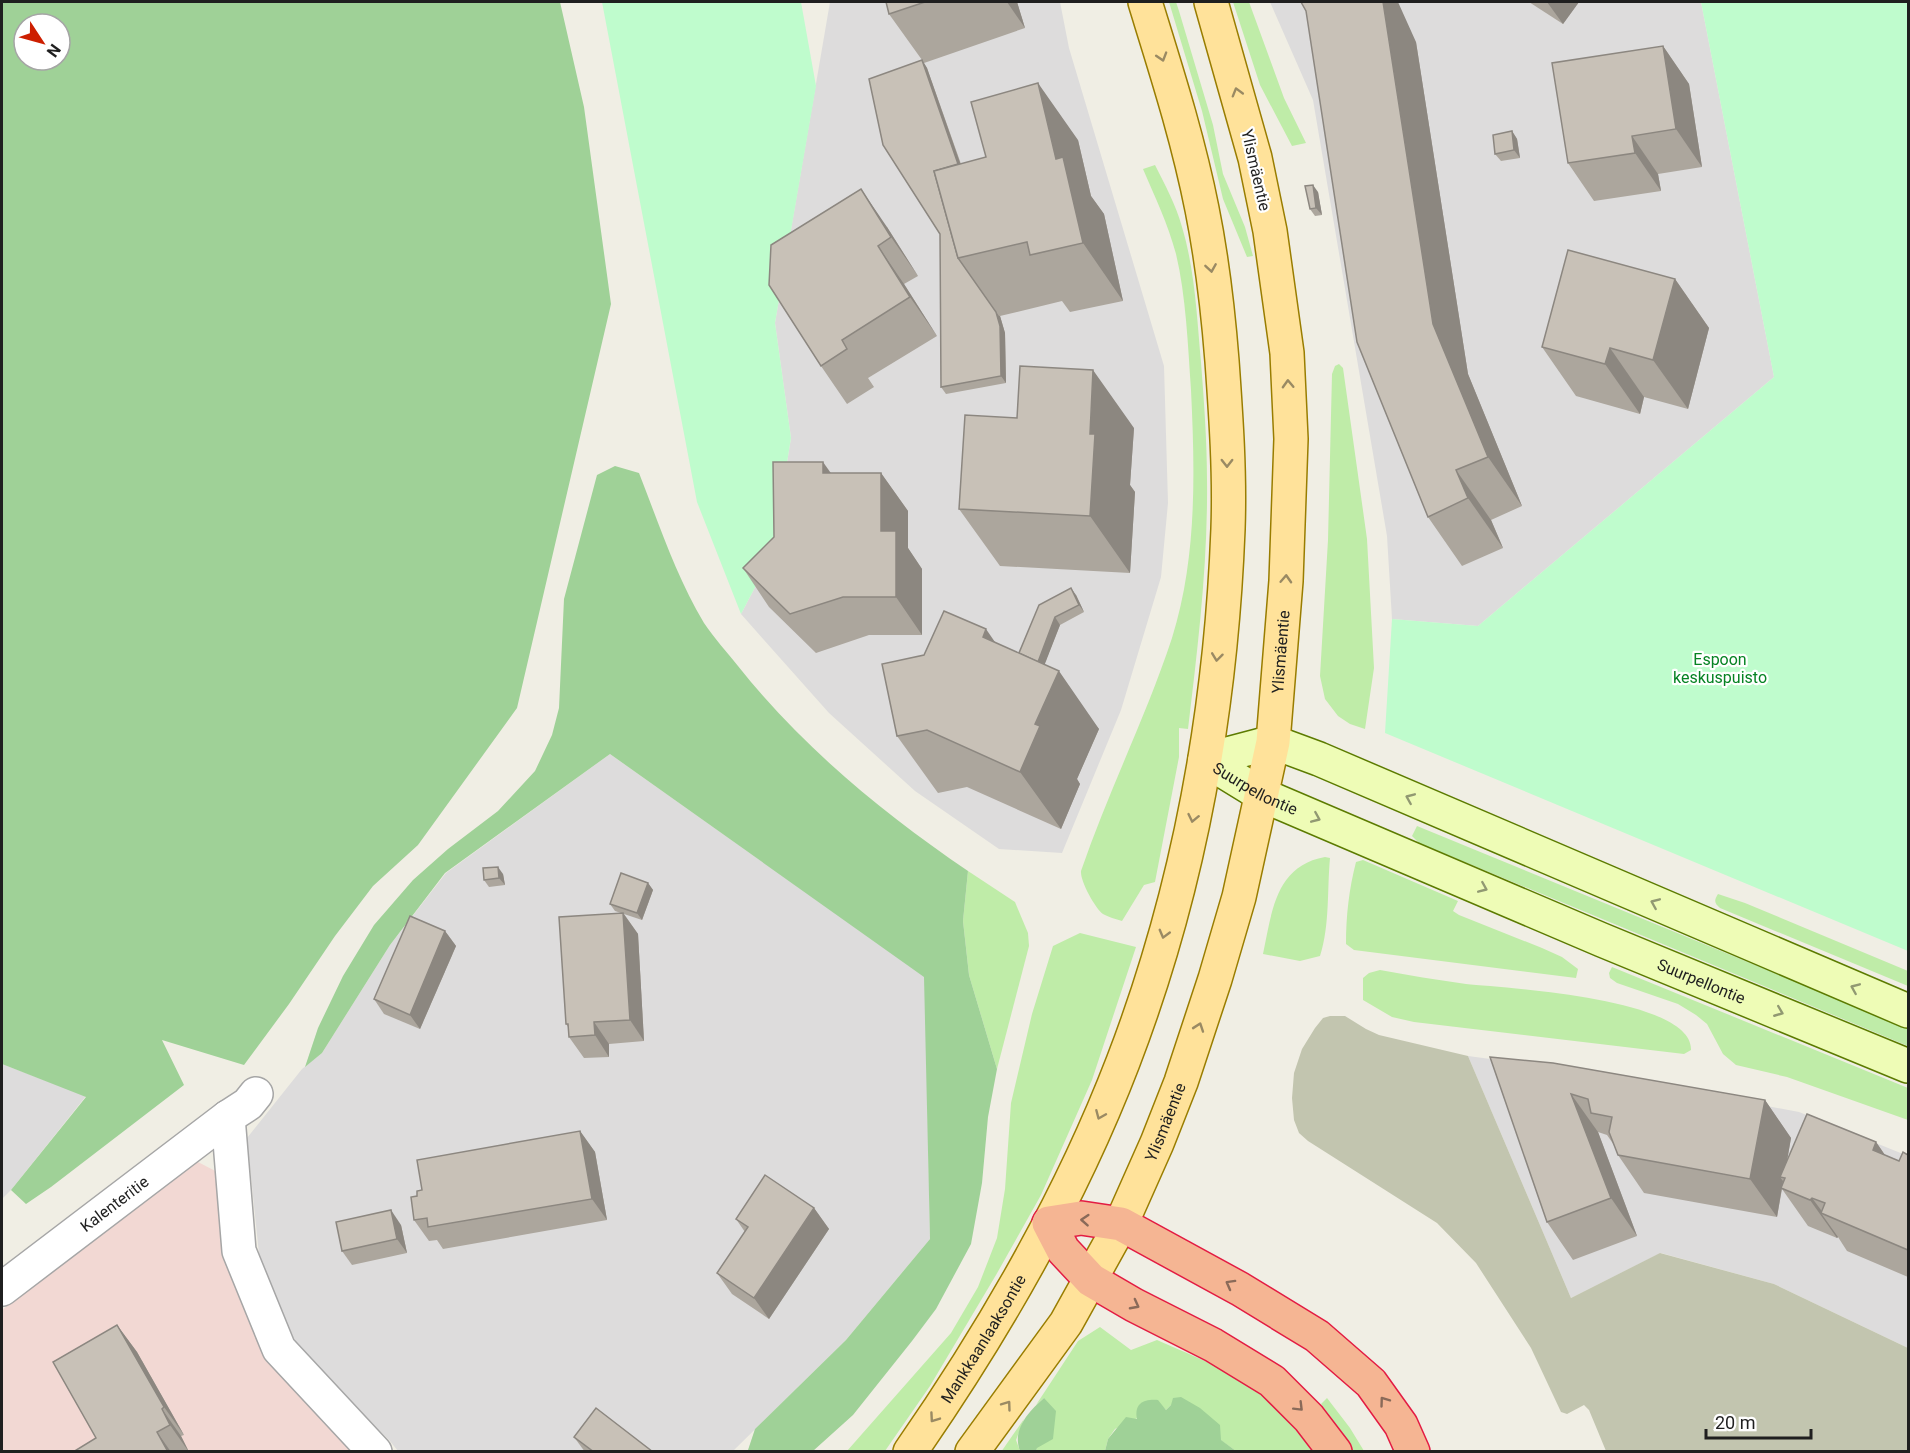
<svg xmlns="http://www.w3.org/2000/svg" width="1910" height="1453" viewBox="0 0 1910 1453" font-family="Roboto,sans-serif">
	<rect width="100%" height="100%" fill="#f0eee4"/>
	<g fill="#dddcdc">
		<polygon points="830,2 1060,2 1069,48 1164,366 1168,503 1161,577 1121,710 1062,853 999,849 915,791 829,713 741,614 772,555 791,438 775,323"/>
		<polygon points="1270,2 1701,2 1774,377 1478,626 1392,619 1387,536 1313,100"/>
		<polygon points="610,754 925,977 930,1239 846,1340 733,1451 398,1451 390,1441 300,1352 274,1295 259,1254 247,1138 302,1069 322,1053 390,945 446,873"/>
		<polygon points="1468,1056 1586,1072 1799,1112 1908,1156 1908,1348 1774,1284 1661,1253 1571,1298"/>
		<polygon points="2,1064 86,1096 11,1190 2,1199"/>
	</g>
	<polygon fill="#f2d8d3" points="198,1162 221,1174 247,1297 286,1381 367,1451 2,1452 2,1310 135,1206"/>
	<polygon fill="#c2c5af" points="1330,1016 1345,1016 1366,1029 1379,1035 1468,1056 1571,1298 1660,1253 1774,1284 1908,1348 1908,1451 1606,1451 1589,1410 1584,1405 1567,1414 1561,1412 1531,1348 1476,1263 1437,1223 1308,1141 1299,1133 1294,1120 1292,1098 1294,1073 1302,1049 1315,1028 1323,1018"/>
	<g fill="#bfeca8">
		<polygon points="1169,2 1176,2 1179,11 1213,125 1223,174 1245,227 1253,256 1247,257 1223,199 1202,111"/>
		<polygon points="1233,2 1249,2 1284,98 1306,143 1292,146 1260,85"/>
		<path d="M1155 165C1165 185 1176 205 1182 227 1195 270 1197 318 1201 362 1204 401 1207 441 1207 480 1208 563 1198 646 1188 729L1179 728V757L1155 882 1144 885 1122 921C1116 919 1108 917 1103 914 1095 908 1080 881 1081 871 1108 792 1146 717 1172 638 1197 558 1195 473 1191 390 1188 346 1186 296 1176 254 1168 224 1155 197 1143 169Z"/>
		<polygon points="1339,364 1343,368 1367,539 1374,668 1365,729 1350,724 1338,716 1325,699 1320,676 1328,540 1332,374 1335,366"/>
		<polygon points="1417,826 1908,1028 1908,1046 1419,843 1412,836"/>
		<path d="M1325 857 1330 858C1327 890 1330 925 1320 956L1300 961 1263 954C1272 912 1275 866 1325 857Z"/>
		<path d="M1363 860 1458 901 1453 911 1459 915 1542 948 1562 957 1578 969 1576 978 1354 950 1346 944C1346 916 1349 889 1356 862Z"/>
		<polygon points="968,871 1015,902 1028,933 1029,946 997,1069 969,975 963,921"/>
		<path d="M1718 894 1745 903 1908 971V986L1720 908C1714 903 1714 900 1718 894Z"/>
		<polygon points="1080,933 1136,947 1092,1080 1041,1195 996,1275 930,1386 885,1451 847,1451 951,1333 978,1287 997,1238 1005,1189 1011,1103 1032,1014 1053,946"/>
		<polygon points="1612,967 1908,1088 1908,1120 1787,1077 1736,1065 1723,1054 1707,1024 1696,1015 1678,1004 1617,983 1610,978 1609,973"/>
		<path d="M1380 970C1408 975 1437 980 1466 984 1505 988 1693 998 1691 1050L1684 1054 1414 1022 1392 1017 1363 1000V978L1369 973Z"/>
		<path d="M1100 1327 1131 1350 1157 1340C1198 1358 1246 1376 1277 1409 1290 1422 1301 1437 1313 1451H1236L1171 1405 1166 1410 1162 1406 1115 1429 1108 1439 1105 1451 1036 1452 1044 1398 1036 1405 1078 1341Z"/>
		<polygon points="1327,1398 1350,1428 1364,1451 1353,1451 1342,1432 1321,1404"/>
		<polygon points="1024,1419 1016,1440 1020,1451 1001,1452"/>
	</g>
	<g fill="#9fd197" fill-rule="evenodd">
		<path d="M2 2H560L584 107 611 304 517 708 418 845 373 886 335 936 289 1004 244 1065 162 1040 184 1085 51 1187 26 1204 11 1190 86 1097 2 1064ZM24 24H60V60H24Z"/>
		<path d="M615 466 639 473C659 524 676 576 704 623 714 638 727 652 738 666 802 747 883 813 968 871L963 921 969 975 997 1069 988 1117 982 1183 971 1244 936 1309 912 1341 853 1415 813 1451 748 1450 755 1429 846 1340 930 1239 924 977 610 754 445 873 390 945 322 1053 305 1067 318 1028 343 976 374 925 413 880 448 849 498 811 535 771 552 735 559 708 564 599 597 475Z"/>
		<path d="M1181 1397 1200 1408 1220 1425 1221 1440 1236 1451H1105L1108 1439 1126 1417 1137 1419C1134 1403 1144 1399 1158 1400L1166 1410 1171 1405 1173 1398Z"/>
		<path d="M1044 1398 1056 1411 1053 1439 1037 1448 1036 1451H1020C1012 1430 1028 1412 1044 1398Z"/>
	</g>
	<g fill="#bffccd">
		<polygon points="602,2 801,2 816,86 775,323 791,438 772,555 741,614 697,502"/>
		<polygon points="1701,2 1908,2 1908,951 1385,733 1392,619 1478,626 1774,377"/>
	</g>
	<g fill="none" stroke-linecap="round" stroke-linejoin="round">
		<defs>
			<g id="minor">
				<polyline points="228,1117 239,1251 279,1349 375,1452"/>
				<path id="s1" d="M2 1289 228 1117 248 1104 256 1094"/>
			</g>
			<g id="secondary">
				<path id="s2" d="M1205 760 1262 795 1602 940 1908 1066"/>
				<polyline points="1205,760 1273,742 1319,759 1908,1011"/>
			</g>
			<g id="primary">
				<path id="s3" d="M910 1452C994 1331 1070 1200 1123 1062 1188 893 1221 710 1228 529 1230 473 1226 417 1222 361 1218 310 1212 259 1202 209 1188 138 1166 70 1145 2"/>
				<path id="s4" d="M972 1452 1066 1323 1121 1224 1157 1143 1181 1082 1215 979 1239 897 1273 742 1286 581 1291 439 1287 353 1270 231 1255 158 1211 2"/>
			</g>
			<polyline id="trunk" points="1335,1452 1309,1418 1272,1381 1213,1345 1134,1305 1091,1280 1063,1250 1049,1223 1081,1218 1121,1224 1240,1289 1317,1336 1371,1383 1401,1425 1413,1452"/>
		</defs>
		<use href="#minor" stroke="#a6a6a6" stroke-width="36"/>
		<use href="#secondary" stroke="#5c7b00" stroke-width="36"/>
		<use href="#primary" stroke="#997d00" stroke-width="36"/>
		<use href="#trunk" stroke="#e31c43" stroke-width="36"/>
		<use href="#minor" stroke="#fff" stroke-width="33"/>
		<use href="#secondary" stroke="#eefcb6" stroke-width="33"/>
		<use href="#primary" stroke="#ffe29a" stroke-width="33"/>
		<use href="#trunk" stroke="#f5b593" stroke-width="33"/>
	</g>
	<g fill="#aca69d">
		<polygon points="886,2 1017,2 1025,28 924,63 927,68 961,164 1078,140 1091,196 1104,214 1123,301 1070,312 1062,301 1000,316 1005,333 1006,383 946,394 941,387 940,234 922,60 889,14"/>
		<polygon points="1529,2 1579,2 1563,24"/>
		<polygon points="1416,42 1468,374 1522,506 1491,520 1503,548 1462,566 1428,517"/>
		<polygon points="1663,46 1689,84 1702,167 1658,174 1661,191 1594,201 1568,163"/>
		<polygon points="1512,131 1517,139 1520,158 1501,161 1495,154"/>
		<polygon points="1318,192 1322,215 1315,216 1310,209"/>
		<polygon points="887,227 918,276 904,284 937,336 868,378 874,387 847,404 821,366"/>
		<polygon points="1675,279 1709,328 1688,409 1644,397 1640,414 1576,396 1542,347"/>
		<polygon points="1134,428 1130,485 1135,492 1130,573 1000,566 959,509"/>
		<polygon points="831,473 881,473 908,511 908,548 922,569 922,635 869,635 816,653 769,607 743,568 774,537"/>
		<polygon points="1076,595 1084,612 1060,625 1044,665 1099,729 1077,779 1080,784 1061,829 967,787 938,793 897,736 995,643 1019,653"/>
		<polygon points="503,874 505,885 489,887 484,880"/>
		<polygon points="648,883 653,890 642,920 624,914 638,934 644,1041 609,1044 609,1057 584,1058 569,1037 569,1028 566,1024 621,913 615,911 610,904"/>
		<polygon points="445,931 456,946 420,1029 384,1014 374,999"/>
		<polygon points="1490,1057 1765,1100 1791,1138 1787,1161 1876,1142 1885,1155 1899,1161 1908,1155 1908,1277 1847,1251 1838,1237 1837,1238 1808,1226 1782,1189 1777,1217 1644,1193 1618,1155 1614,1145 1607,1135 1598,1132 1637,1236 1573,1260 1547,1222"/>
		<polygon points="580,1131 595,1152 607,1220 443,1249 437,1240 429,1241 414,1220 417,1196 422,1190"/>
		<polygon points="814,1208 829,1229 769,1319 732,1294 717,1273 745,1232 736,1219"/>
		<polygon points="401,1225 407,1253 352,1265 342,1251"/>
		<polygon points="117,1325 137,1352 184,1435 181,1436 189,1452 73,1452 96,1438"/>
		<polygon points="574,1437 653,1452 585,1452"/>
	</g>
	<g fill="#8c8780">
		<polygon points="1007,2 1017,2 1025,28"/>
		<polygon points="1383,2 1398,2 1416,42 1468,374 1522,506 1488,457 1433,324"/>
		<polygon points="1547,2 1579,2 1563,24"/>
		<polygon points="1663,46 1689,84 1702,167 1676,129"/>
		<polygon points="922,60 927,68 982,226 977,218"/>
		<polygon points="1038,83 1078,140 1091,196 1104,214 1123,301 1083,243 1056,159"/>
		<polygon points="1512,131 1517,139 1520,158 1514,150"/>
		<polygon points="1632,136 1658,174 1661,191 1635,153"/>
		<polygon points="1313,185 1318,192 1322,215 1316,208"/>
		<polygon points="861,189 887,227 918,276 891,237"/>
		<polygon points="878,246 904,284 937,336 910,297"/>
		<polygon points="1675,279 1709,328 1688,409 1653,360"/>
		<polygon points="996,312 999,316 1000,316 1005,333 1006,383 1001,376"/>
		<polygon points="1610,348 1644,397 1640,414 1605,364"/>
		<polygon points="1093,370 1134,428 1130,485 1135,492 1130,573 1090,516 1090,434"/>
		<polygon points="823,462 850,500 823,473"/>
		<polygon points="1456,470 1491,520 1503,548 1468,498"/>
		<polygon points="881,473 908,511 908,548 922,569 922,635 896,597 881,531"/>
		<polygon points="1071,588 1076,595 1084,612 1079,605"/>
		<polygon points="1055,617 1060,625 1041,674 1036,667"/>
		<polygon points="986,629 1026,687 983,637"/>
		<polygon points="1059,671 1099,729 1077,779 1080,784 1061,829 1020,772 1035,724"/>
		<polygon points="498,867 503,874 505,885 499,878"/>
		<polygon points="648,883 653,890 642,920 637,913"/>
		<polygon points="623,913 638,934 644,1041 630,1020"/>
		<polygon points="445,931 456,946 420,1029 410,1015"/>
		<polygon points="594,1022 609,1044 609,1057 595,1035"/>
		<polygon points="1571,1094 1598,1132 1637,1236 1611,1198"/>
		<polygon points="1765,1100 1791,1138 1784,1178 1780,1177 1783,1181 1777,1217 1750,1179"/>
		<polygon points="580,1131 595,1152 607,1220 592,1199"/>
		<polygon points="1876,1142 1902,1180 1873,1150"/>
		<polygon points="1812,1198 1824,1214 1821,1213 1838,1237 1837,1238 1810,1200"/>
		<polygon points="814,1208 829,1229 769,1319 754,1298"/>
		<polygon points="391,1210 401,1225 407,1253 397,1239"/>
		<polygon points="117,1325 137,1352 184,1435 164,1407"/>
		<polygon points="162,1409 181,1436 189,1452 170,1425"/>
		<polygon points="157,1432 171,1452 168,1452"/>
	</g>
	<g fill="#c8c1b7" stroke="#8c8780" stroke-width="1.5">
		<polygon points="886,2 925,2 889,14"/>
		<polygon points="1301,2 1383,2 1433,324 1488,457 1456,470 1468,498 1428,517 1357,342 1306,11"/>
		<polygon points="1663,46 1676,129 1632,136 1635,153 1568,163 1552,63"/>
		<polygon points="922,60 958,164 934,171 958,258 996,312 1000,326 1001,376 941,387 940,234 883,145 869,79"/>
		<polygon points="1038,83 1056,159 1063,157 1083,243 1030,255 1027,242 958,258 934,171 986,157 971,102"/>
		<polygon points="1512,131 1514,150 1495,154 1493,135"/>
		<polygon points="1313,185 1316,208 1310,209 1305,186"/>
		<polygon points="861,189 891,237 878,246 910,297 842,340 847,349 821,366 769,285 771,245"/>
		<polygon points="1568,250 1675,279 1653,360 1610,348 1605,364 1542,347"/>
		<polygon points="1020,366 1093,370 1090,434 1095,434 1090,516 959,509 965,415 1017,418"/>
		<polygon points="773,462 823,462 823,473 881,473 881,531 896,531 896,597 843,597 790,614 743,568 774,537"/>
		<polygon points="1071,588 1079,605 1055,617 1038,662 1019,653 1039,605"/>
		<polygon points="944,611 986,629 983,637 1059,671 1035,724 1040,726 1020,772 927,730 897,736 882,664 924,655"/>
		<polygon points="498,867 499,878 484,880 483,868"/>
		<polygon points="621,873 648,883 637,913 610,904"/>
		<polygon points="623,913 630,1020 594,1022 595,1035 569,1037 568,1024 566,1024 559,917"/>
		<polygon points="410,916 445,931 410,1015 374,999"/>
		<polygon points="1490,1057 1553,1063 1765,1100 1750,1179 1618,1155 1609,1132 1612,1117 1591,1113 1588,1099 1571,1094 1611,1198 1547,1222"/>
		<polygon points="1807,1114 1876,1142 1873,1150 1899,1161 1903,1152 1908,1155 1908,1250 1821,1213 1825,1203 1812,1198 1810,1200 1781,1188 1785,1178 1780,1177"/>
		<polygon points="580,1131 592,1199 428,1227 427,1218 414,1220 411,1197 417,1196 417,1191 422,1190 417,1160"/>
		<polygon points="765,1175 814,1208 754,1298 717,1273 748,1227 736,1219"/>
		<polygon points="391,1210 397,1239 342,1251 336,1222"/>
		<polygon points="117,1325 164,1407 162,1409 170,1425 157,1432 168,1452 73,1452 96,1438 53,1362"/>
		<polygon points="596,1408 653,1452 594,1452 574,1437"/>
	</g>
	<defs><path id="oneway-chevron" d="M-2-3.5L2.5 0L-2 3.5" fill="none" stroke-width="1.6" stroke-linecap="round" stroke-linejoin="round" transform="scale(1.5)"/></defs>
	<g stroke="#9a8a63">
		<use href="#oneway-chevron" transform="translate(1162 57) rotate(73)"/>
		<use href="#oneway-chevron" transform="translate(1237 92) rotate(-106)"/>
		<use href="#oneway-chevron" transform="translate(1211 268) rotate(81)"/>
		<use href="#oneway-chevron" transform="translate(1288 384) rotate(-92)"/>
		<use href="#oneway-chevron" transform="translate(1227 463) rotate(90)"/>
		<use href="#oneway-chevron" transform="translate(1286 579) rotate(-87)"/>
		<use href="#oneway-chevron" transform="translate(1217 657) rotate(97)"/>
		<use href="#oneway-chevron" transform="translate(1193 818) rotate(102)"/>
		<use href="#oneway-chevron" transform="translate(1164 934) rotate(105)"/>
		<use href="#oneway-chevron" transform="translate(1199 1027) rotate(-71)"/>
		<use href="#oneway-chevron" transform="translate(1100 1115) rotate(113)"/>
		<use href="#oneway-chevron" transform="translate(1007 1405) rotate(-54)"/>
		<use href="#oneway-chevron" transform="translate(934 1418) rotate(125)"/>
	</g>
	<g stroke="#919972">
		<use href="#oneway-chevron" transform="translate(1410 798) rotate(-157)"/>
		<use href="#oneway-chevron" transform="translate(1316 818) rotate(23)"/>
		<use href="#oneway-chevron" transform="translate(1483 888) rotate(23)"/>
		<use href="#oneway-chevron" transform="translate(1655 903) rotate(-157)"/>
		<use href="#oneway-chevron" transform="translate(1855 988) rotate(-157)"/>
		<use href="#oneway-chevron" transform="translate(1779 1012) rotate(22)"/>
	</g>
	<g stroke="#8a6a59">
		<use href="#oneway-chevron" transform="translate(1085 1220) rotate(-176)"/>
		<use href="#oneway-chevron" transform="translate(1230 1284) rotate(-151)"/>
		<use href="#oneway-chevron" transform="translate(1135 1305) rotate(28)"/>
		<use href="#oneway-chevron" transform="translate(1384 1401) rotate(-126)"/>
		<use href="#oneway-chevron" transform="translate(1299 1407) rotate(45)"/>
	</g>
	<g text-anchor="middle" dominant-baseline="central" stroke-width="4.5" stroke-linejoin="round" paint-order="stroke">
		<g font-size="16" fill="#1f1f1f" stroke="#fff">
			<text transform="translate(1256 170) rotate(77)">Ylismäentie</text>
			<text stroke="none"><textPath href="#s4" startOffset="870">Ylismäentie</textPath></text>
			<text stroke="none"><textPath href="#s2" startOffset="58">Suurpellontie</textPath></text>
			<text stroke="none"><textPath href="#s2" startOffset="544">Suurpellontie</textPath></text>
			<text stroke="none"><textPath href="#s4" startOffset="384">Ylismäentie</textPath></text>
			<text stroke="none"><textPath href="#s1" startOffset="141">Kalenteritie</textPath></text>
			<text stroke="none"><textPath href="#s3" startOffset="135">Mankkaanlaaksontie</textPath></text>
		</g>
		<g font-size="16" fill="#068323" stroke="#fff">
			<text x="1720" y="659">Espoon<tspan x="1720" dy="18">keskuspuisto</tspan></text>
		</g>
	</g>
	<rect width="1910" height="1453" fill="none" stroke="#1f1f1f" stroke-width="6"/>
	<g transform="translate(42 42) rotate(126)"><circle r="28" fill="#ffffff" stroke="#a5a5a5" stroke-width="1.5"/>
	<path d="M0-4.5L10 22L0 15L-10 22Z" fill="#cd1f00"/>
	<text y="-9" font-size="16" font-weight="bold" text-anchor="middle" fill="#1f1f1f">N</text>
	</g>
	<path d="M1706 1429v9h105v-9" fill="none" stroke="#1f1f1f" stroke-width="3"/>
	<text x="1715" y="1429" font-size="18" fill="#1f1f1f" stroke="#ffffff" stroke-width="4.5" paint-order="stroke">20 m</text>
</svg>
